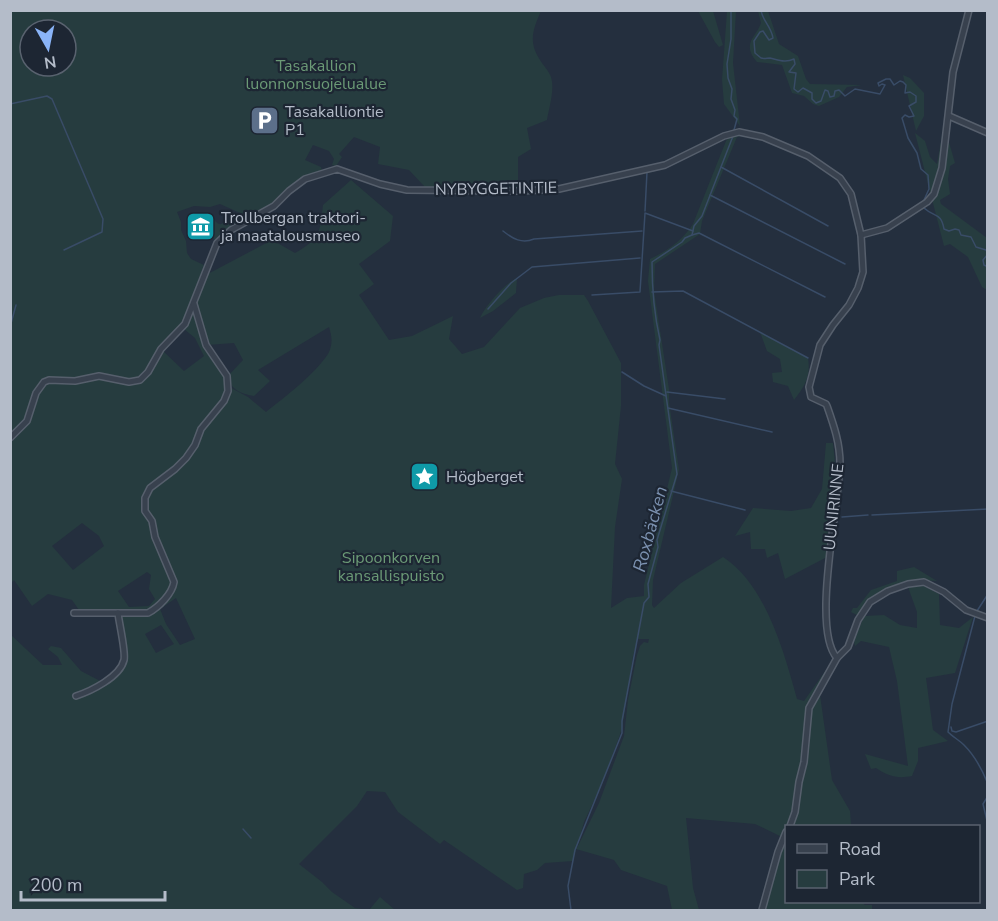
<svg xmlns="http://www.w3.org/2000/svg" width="998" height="921" viewBox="0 0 998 921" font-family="'Nunito Sans',sans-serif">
	<rect width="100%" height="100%" fill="#242f3e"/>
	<g fill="#263c3f" fill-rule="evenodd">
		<path d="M11 11H541C533 29 528 42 540 60 543 65 549 71 551 77 555 90 549 107 547 120L527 128 531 149 518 157V189L425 187 409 170 378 164 380 147 354 137 339 154 342 157 336 166 332 165 334 159 329 151 313 145 305 160 321 167 322 171 296 182 269 207 249 217 220 204 210 207 194 206 177 212 181 222V230L186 241 187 253 191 259 204 265 183 322 159 347 145 370 138 377 129 379 99 373 74 378 48 377 38 385 24 420 11 435ZM30 30H66V66H30Z"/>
		<polygon points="698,11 713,11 723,45 719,47 715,42"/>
		<polygon points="727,11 736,11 733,63 740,126 724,104 722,80"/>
		<path d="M758 11H768L779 44 798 56 806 79 810 84 862 85 847 87 839 97 819 106 813 104 804 96 792 93 782 65 757 62C741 43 756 38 761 23Z"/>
		<polygon points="903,75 910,78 924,93 924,116 916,131"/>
		<polygon points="944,125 955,163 950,166 948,179 950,194 940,200 941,204 987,238 987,290 982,287 968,257 950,244 944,246 915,133 925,141 930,157 937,164"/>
		<path d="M740 134 745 135 737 137 702 221 700 234 655 264 654 291 669 389V402L679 470 653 580 652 605 654 608 681 583 723 557C766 585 784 652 797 699L804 701 831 663 835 664 820 695 832 780 850 811 851 826H786V902H862L865 905H872V910H762L782 837 755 824 686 818 693 888 699 910H672L667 886 621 870 614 860 576 849 573 861 545 863 537 870 524 874 523 888 517 890 444 840 440 844 398 812 385 792 367 791 357 806 299 864 322 882 332 892 355 908 369 910 380 897 395 910H11L10 634 43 665H62L58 657 48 649 51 646 61 648 81 671 106 684C136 663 125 643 121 611L79 610 72 600 48 594 32 606 14 580 11 583V442C38 421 28 404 46 384L99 379 129 385 141 383 150 374 163 351 184 371 204 356 195 338 184 329 188 325 195 308 206 346 224 372 228 383 233 389 248 397 266 412C285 397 315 374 328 354 333 345 332 336 329 327L258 370 270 381 254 396C242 394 230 390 228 376L243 360 234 343 207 345 196 305 204 276 272 240 295 253C320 239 320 233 323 205L351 180 393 216 390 241 359 264 374 284 359 295 389 340 412 336 453 316 449 339 462 354 484 347 520 308 544 298 559 295H584L588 301 621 363V406L615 464 622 479 615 527 611 608 627 598 644 596V585L672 468 648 281 650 259C667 251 683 240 693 224L726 141 730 136ZM82 523 99 536 104 546 73 570 52 546ZM147 572 151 575 149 589 155 599 149 606 129 607 118 591ZM176 598 195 639 180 645 166 624 160 609ZM161 625 174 644 156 653 145 634ZM638 639H649L648 643 644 642 640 646 637 655 628 700 624 736 599 803 577 848 584 822 602 784 622 729 633 656Z"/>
		<path d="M232 216 240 218 241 223 216 240 197 227V222L201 226 203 224 198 221 212 217C222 231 222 221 232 216Z"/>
		<path d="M517 278 516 293 493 311 480 318C485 306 505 283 517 278Z"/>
		<path d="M760 332 808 358C811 376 805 386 794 400L788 386 773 382 772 373 782 372 780 359 767 351Z"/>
		<polygon points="826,443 833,443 837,482 827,557 785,579 778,553 767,558 765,549 751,549 750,532 735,536 753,508 791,511 811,508 822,489"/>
		<path d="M914 567 937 581C906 579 876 588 857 615L851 612 853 608H857L871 590 897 581V571Z"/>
		<path d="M924 586 939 594 940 625 959 628 973 617 955 673 926 678 933 730 948 741 918 748V761L912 776C897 779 888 776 876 768L871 769 865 754 908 766 897 681 889 647 861 641 855 646 854 641 864 616 884 615 900 625 917 628V612L908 587Z"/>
	</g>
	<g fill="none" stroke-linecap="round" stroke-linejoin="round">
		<g stroke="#394c67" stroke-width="1.5">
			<polyline points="731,10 731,39 727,64 728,78 732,89 731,99 735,110 734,116 737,119 734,130"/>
			<path d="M761 10C762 20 771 26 773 38L769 40 763 31 760 32 754 41 755 53 761 58C764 59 767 58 770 58 779 60 785 63 794 59L795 64 789 72 796 73 794 89 798 92 803 88 812 93V99L816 103 821 101 825 90 828 91 830 97 834 96 835 91 839 90 845 96 855 89 880 94 885 85 882 84 879 86 878 83 886 79H890L894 85 900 81 903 82 906 85 905 93 910 92 916 96V102L909 106 914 116 909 117 905 115 902 118 908 138 917 153 921 169 928 175 929 189 924 200"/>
			<polyline points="10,104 47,96 52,99 103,219 102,232 64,250"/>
			<polyline points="675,163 727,137"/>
			<polyline points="721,167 828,226"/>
			<polyline points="710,195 845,264"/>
			<path d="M924 205V208C935 218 941 212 944 229L949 231 955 229 959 230 961 235 971 237 976 247 986 250 988 253"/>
			<polyline points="645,211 647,172 656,170"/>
			<path d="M503 231C513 239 522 244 534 239L642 231"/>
			<polyline points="692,235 699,233 825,297"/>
			<polyline points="988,254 983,260 984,265 988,267"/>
			<polyline points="652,292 683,291 808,358"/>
			<polyline points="592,295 640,292 645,213 693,231"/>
			<polyline points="488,309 511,283 532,267 640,258"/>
			<polyline points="10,327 16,305"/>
			<polyline points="622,372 644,386 666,396"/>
			<polyline points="667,392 725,399"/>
			<polyline points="668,408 772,432"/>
			<polyline points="671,491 745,510"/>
			<polyline points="872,515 988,509"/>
			<polyline points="842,517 868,515"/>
			<polyline points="977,611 988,594"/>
			<path d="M975 616 952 704 948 732C953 737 959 740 964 745 975 756 982 769 988 784"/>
			<polyline points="951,727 952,731 956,732 988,721"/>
			<polyline points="988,796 983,804 988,825"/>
			<polyline points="243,829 251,838"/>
			<path d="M571 910 568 886 575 850 622 733V721L644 603 649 597 648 584 658 547 657 540 677 474 659 345 660 340C654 314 652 289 652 262L682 242 685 238 692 235 694 226 702 216 733 136"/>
		</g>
		<defs>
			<g id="minor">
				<polyline points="949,116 988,133"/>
				<polyline points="861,235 887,228 927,202 934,194 942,168 953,72 969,10"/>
				<path d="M10 438 27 421 36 393 44 382 49 380 75 381 99 376 129 382 140 380 148 372 161 349 185 324 217 243 231 230 274 206 289 191 305 179 337 169 380 184 407 190 521 191 559 189 665 165 724 136 739 132 763 137 808 156 840 178 851 194 861 235 863 272 858 288 849 305 833 325 820 345 809 387 811 397 826 404 827 406C834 426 840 443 840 464 839 506 811 629 837 658"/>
				<path d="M74 613H148C159 607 172 594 174 582L155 537 152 521 145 511V498L150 488 175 469 186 458 195 445 201 429 224 401 228 391 227 376 206 345 194 304"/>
				<path d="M76 696C91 691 120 677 124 660 126 652 119 623 118 613"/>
				<polyline points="790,826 795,812 799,782 804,762 809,708 837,658 848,647 858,620 870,602 888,591 908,584 924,582 944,592 966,610 988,618"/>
				<polyline points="762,910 778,852 786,832"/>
			</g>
		</defs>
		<use href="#minor" stroke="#565f6c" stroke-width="8"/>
		<use href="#minor" stroke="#38414e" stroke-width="5"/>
	</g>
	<defs>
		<symbol id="parking-square" viewBox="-11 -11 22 22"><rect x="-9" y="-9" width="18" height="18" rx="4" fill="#5c6f8a" stroke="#1d2633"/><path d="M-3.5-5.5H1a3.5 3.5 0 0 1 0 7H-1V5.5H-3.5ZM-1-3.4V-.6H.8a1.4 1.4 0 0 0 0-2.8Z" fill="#fff"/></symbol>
		<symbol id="museum-square" viewBox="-11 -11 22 22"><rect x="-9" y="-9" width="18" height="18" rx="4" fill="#0f9aa8" stroke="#1d2633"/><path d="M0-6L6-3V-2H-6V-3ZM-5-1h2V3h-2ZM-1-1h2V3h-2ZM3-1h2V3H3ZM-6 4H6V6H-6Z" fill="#fff"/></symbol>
		<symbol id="sight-square" viewBox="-11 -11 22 22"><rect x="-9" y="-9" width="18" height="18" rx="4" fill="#0f9aa8" stroke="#1d2633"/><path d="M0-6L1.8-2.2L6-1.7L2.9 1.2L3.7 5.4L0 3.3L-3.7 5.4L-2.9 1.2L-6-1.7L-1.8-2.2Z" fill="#fff"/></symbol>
	</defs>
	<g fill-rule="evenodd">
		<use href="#parking-square" x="248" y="104" width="33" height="33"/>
		<use href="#museum-square" x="184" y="210" width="33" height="33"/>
		<use href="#sight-square" x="408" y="460" width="33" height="33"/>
	</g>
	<g text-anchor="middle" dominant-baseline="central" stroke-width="4.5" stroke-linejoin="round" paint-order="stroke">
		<g font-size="16" fill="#6b9a76" stroke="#1d2633">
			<text x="316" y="66">Tasakallion<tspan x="316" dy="18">luonnonsuojelualue</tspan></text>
			<text x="391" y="558">Sipoonkorven<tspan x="391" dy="18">kansallispuisto</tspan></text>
		</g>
		<g font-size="16" fill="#b4bcc9" stroke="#1d2633" text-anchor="start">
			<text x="285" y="112">Tasakalliontie<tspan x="285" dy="18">P1</tspan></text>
			<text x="221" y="218">Trollbergan traktori-<tspan x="221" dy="18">ja maatalousmuseo</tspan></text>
			<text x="446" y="477">Högberget</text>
		</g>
		<g font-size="16" fill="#b4bcc9" stroke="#1d2633">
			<text transform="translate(496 189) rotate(-1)">NYBYGGETINTIE</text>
			<text transform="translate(834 507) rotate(-84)">UUNIRINNE</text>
		</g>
		<g font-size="18" font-style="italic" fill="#7c92b1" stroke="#1d2633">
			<text transform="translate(650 529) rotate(-75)">Roxbäcken</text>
		</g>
	</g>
	<rect width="998" height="921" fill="none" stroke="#b4bcc9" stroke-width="24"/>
	<rect x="785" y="825" width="195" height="78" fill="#1d2633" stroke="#59626f" stroke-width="1.5"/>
	<rect x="797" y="844" width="30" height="9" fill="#38414e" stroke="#59626f" stroke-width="1.5"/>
	<text x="839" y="855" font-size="18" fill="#b4bcc9">Road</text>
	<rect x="797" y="870" width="30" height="18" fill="#263c3f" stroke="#59626f" stroke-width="1.5"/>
	<text x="839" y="885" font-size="18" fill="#b4bcc9">Park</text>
	<g transform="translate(48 48) rotate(171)"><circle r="28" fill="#1d2633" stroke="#59626f" stroke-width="1.5"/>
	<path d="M0-4.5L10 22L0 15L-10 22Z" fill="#8ab4f8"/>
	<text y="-9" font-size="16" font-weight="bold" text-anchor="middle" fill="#b4bcc9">N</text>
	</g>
	<path d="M21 891v9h144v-9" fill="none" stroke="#b4bcc9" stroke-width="3"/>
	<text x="30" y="891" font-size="18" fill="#b4bcc9" stroke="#1d2633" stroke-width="4.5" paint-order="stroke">200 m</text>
</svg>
